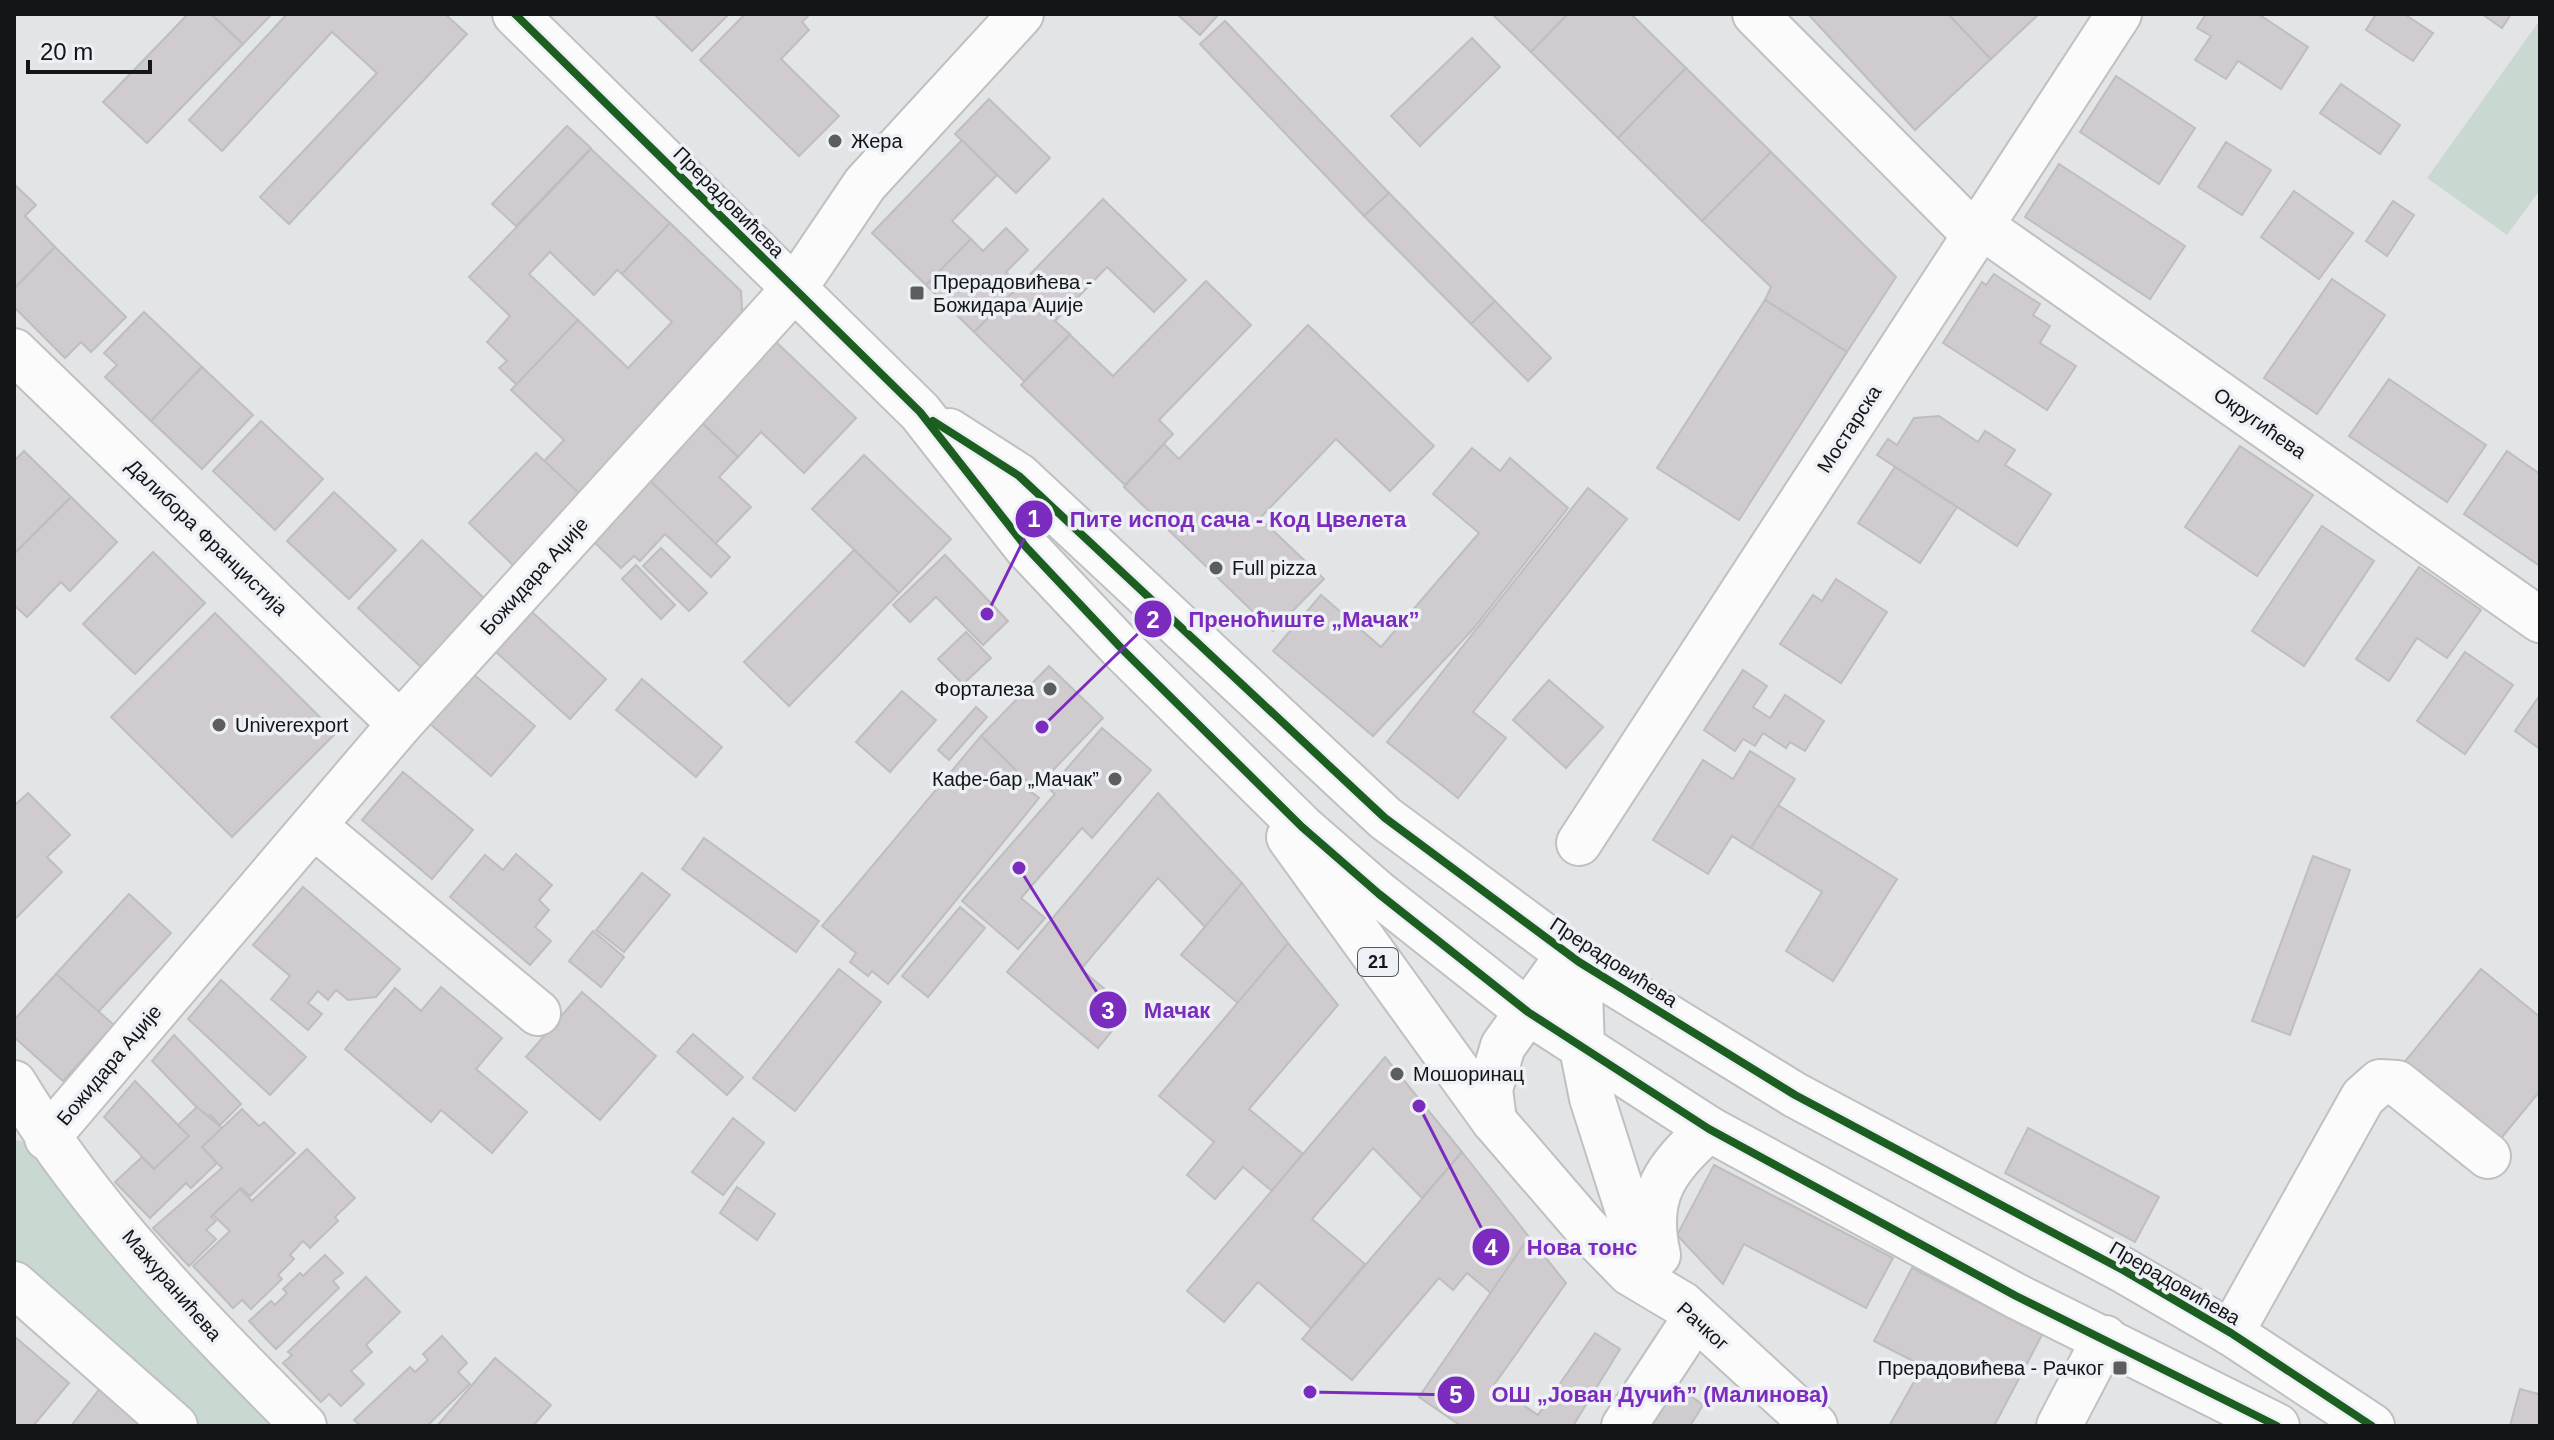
<svg xmlns="http://www.w3.org/2000/svg" width="2554" height="1440" viewBox="0 0 2554 1440" font-family="Arial,sans-serif">
	<rect width="100%" height="100%" fill="#e2e4e6"/>
	<g fill="#cad8d2">
		<polygon points="2540,20 2540,190 2507,235 2427,178"/>
		<polygon points="14,1140 43,1145 293,1426 187,1426 14,1275"/>
	</g>
	<g fill="#d0cbce" stroke="#bebebf" stroke-width="2">
		<polygon points="188,14 211,14 243,44 147,143 103,102"/>
		<polygon points="211,14 272,14 243,44"/>
		<polygon points="287,14 445,14 467,34 289,224 260,197 377,73 332,32 222,151 189,120"/>
		<polygon points="654,14 729,14 692,51"/>
		<polygon points="745,14 810,14 802,22 809,30 781,59 839,116 799,156 700,60"/>
		<polygon points="1177,14 1219,14 1200,35"/>
		<polygon points="1492,14 1568,14 1531,52"/>
		<polygon points="1568,14 1631,14 1686,68 1618,138 1531,52"/>
		<polygon points="1808,14 1948,14 1991,59 1915,130"/>
		<polygon points="1948,14 2039,14 1991,59"/>
		<polygon points="2206,14 2258,14 2308,47 2281,89 2238,61 2226,79 2195,60 2211,36 2197,28"/>
		<polygon points="2376,14 2404,14 2433,33 2413,61 2366,30"/>
		<polygon points="2482,14 2511,14 2502,28"/>
		<polygon points="1225,21 1389,193 1364,216 1200,44"/>
		<polygon points="1472,38 1500,67 1420,146 1391,116"/>
		<polygon points="1686,68 1771,152 1702,221 1618,138"/>
		<polygon points="2116,76 2195,128 2159,184 2080,132"/>
		<polygon points="2341,84 2400,125 2380,154 2320,113"/>
		<polygon points="989,99 1050,158 1016,193 955,134"/>
		<polygon points="567,126 591,148 516,226 492,204"/>
		<polygon points="962,140 997,175 952,221 971,239 926,285 872,233"/>
		<polygon points="2226,142 2271,170 2242,215 2198,187"/>
		<polygon points="591,149 670,223 622,274 617,270 594,295 550,252 529,274 578,320 517,385 499,368 507,361 487,342 510,316 469,277"/>
		<polygon points="1771,152 1896,277 1847,352 1765,300 1771,287 1702,221"/>
		<polygon points="2059,164 2185,246 2150,299 2025,217"/>
		<polygon points="14,184 36,205 25,216 55,247 14,289"/>
		<polygon points="2294,191 2353,233 2319,279 2261,237"/>
		<polygon points="1389,193 1495,301 1471,324 1364,216"/>
		<polygon points="1103,199 1186,280 1154,312 1107,267 1055,321 1070,334 1024,381 974,332"/>
		<polygon points="2393,201 2414,215 2387,256 2366,241"/>
		<polygon points="670,223 741,291 743,327 582,496 544,461 564,440 511,390 578,320 628,368 672,322 622,274"/>
		<polygon points="1006,228 1028,250 1006,272 1019,286 974,332 926,285 971,239 983,251"/>
		<polygon points="55,247 126,317 91,352 81,342 65,358 14,307 14,289"/>
		<polygon points="1994,274 2040,304 2033,315 2050,326 2040,343 2076,366 2047,410 1943,343 1982,282 1986,285"/>
		<polygon points="2332,279 2385,315 2317,414 2264,378"/>
		<polygon points="1206,281 1251,325 1159,420 1173,434 1125,485 1021,385 1070,335 1113,376"/>
		<polygon points="1765,300 1847,352 1739,520 1657,468"/>
		<polygon points="1495,301 1551,358 1528,381 1471,324"/>
		<polygon points="144,312 202,367 151,421 105,377 117,365 104,353"/>
		<polygon points="1308,325 1434,446 1390,491 1336,439 1260,518 1324,579 1273,631 1124,487 1164,444 1179,459"/>
		<polygon points="775,341 856,418 804,473 761,432 738,457 699,420"/>
		<polygon points="202,367 253,415 202,469 151,421"/>
		<polygon points="2389,379 2486,445 2447,502 2349,436"/>
		<polygon points="1939,416 1978,442 1985,431 2015,450 2005,465 2051,494 2017,546 1877,455 1888,439 1897,445 1914,418"/>
		<polygon points="699,420 738,457 719,477 751,507 715,544 646,477"/>
		<polygon points="261,421 323,479 275,530 213,471"/>
		<polygon points="2240,446 2313,495 2257,576 2185,527"/>
		<polygon points="1472,448 1500,471 1510,458 1568,508 1474,628 1373,736 1273,651 1321,595 1381,647 1479,533 1433,494"/>
		<polygon points="24,451 71,497 14,554 14,461"/>
		<polygon points="2507,451 2540,474 2540,566 2464,514"/>
		<polygon points="536,453 582,496 514,566 469,523"/>
		<polygon points="864,455 951,539 899,593 812,509"/>
		<polygon points="1895,467 1957,507 1920,563 1858,523"/>
		<polygon points="646,477 730,557 711,577 665,534 640,561 634,556 621,568 588,536"/>
		<polygon points="1588,488 1627,519 1473,712 1506,738 1458,798 1387,742"/>
		<polygon points="334,492 396,550 349,599 287,541"/>
		<polygon points="71,497 117,542 70,591 61,582 27,617 14,605 14,554"/>
		<polygon points="2322,526 2374,561 2304,666 2252,631"/>
		<polygon points="422,540 486,600 422,668 358,608"/>
		<polygon points="661,548 707,593 689,611 643,566"/>
		<polygon points="854,550 899,593 789,706 744,662"/>
		<polygon points="153,552 205,603 135,674 83,624"/>
		<polygon points="945,555 1008,621 983,645 936,597 910,622 893,605"/>
		<polygon points="636,565 675,605 661,619 622,579"/>
		<polygon points="2419,567 2481,610 2447,658 2417,638 2389,681 2356,659"/>
		<polygon points="1836,579 1887,612 1841,683 1780,644 1813,595 1822,601"/>
		<polygon points="532,612 606,679 570,719 496,652"/>
		<polygon points="215,613 336,733 232,837 111,717"/>
		<polygon points="966,632 991,658 963,684 938,659"/>
		<polygon points="2465,652 2513,685 2465,754 2417,721"/>
		<polygon points="1049,666 1103,718 1035,789 981,736"/>
		<polygon points="1743,670 1767,686 1753,707 1770,718 1785,695 1824,721 1805,751 1790,742 1786,748 1763,733 1755,746 1743,739 1735,751 1704,730"/>
		<polygon points="472,673 535,726 491,776 430,724"/>
		<polygon points="642,679 722,747 696,777 616,710"/>
		<polygon points="1549,680 1603,727 1566,768 1513,720"/>
		<polygon points="902,691 936,720 890,772 856,742"/>
		<polygon points="2540,695 2540,749 2515,731"/>
		<polygon points="976,707 987,717 949,760 938,750"/>
		<polygon points="1102,728 1151,770 1092,838 1082,828 1021,898 1045,918 1018,949 962,901 1055,794 1049,789"/>
		<polygon points="981,736 1035,789 1030,791 1039,798 888,984 872,971 868,976 850,962 856,953 822,926"/>
		<polygon points="1750,751 1795,779 1751,848 1732,836 1708,874 1653,840 1703,760 1733,779"/>
		<polygon points="403,772 473,830 432,879 362,820"/>
		<polygon points="28,793 70,835 47,857 62,872 14,920 14,806"/>
		<polygon points="1158,793 1242,883 1205,927 1158,878 1081,969 1129,1010 1098,1048 1007,972"/>
		<polygon points="1778,805 1897,879 1833,981 1786,951 1822,892 1751,848"/>
		<polygon points="704,838 819,921 796,952 682,869"/>
		<polygon points="516,854 552,885 539,900 549,910 535,927 551,941 530,965 450,897 485,855 503,870"/>
		<polygon points="2313,856 2350,870 2290,1035 2252,1021"/>
		<polygon points="642,873 670,895 624,952 596,930"/>
		<polygon points="1242,883 1288,943 1238,1003 1181,955"/>
		<polygon points="303,887 400,969 376,997 348,1000 336,990 328,1000 318,991 308,1003 322,1014 308,1030 271,999 290,976 253,945"/>
		<polygon points="129,894 171,933 98,1012 56,974"/>
		<polygon points="960,907 985,928 928,997 902,976"/>
		<polygon points="593,931 624,957 601,987 569,961"/>
		<polygon points="1288,943 1338,1005 1249,1109 1303,1154 1272,1191 1243,1167 1215,1199 1187,1175 1214,1142 1159,1096"/>
		<polygon points="839,969 881,1002 795,1111 753,1078"/>
		<polygon points="2481,969 2540,1017 2540,1091 2498,1142 2402,1065"/>
		<polygon points="56,974 114,1025 63,1081 14,1037 14,1020"/>
		<polygon points="221,980 306,1057 270,1095 188,1019"/>
		<polygon points="441,987 502,1038 476,1069 527,1112 492,1153 441,1110 431,1122 345,1049 395,988 421,1011"/>
		<polygon points="582,992 656,1056 600,1120 526,1057"/>
		<polygon points="693,1034 743,1077 727,1095 677,1052"/>
		<polygon points="174,1035 241,1104 220,1125 210,1115 207,1118 152,1061"/>
		<polygon points="1385,1057 1462,1152 1422,1198 1373,1148 1312,1219 1365,1264 1311,1328 1258,1282 1224,1322 1187,1291"/>
		<polygon points="135,1081 189,1136 154,1169 104,1117"/>
		<polygon points="197,1107 222,1128 202,1147 217,1163 191,1188 186,1183 150,1218 115,1182 142,1157 154,1169 189,1136 178,1125"/>
		<polygon points="242,1109 259,1126 264,1122 295,1153 250,1196 241,1188 211,1217 216,1221 206,1230 216,1239 189,1266 153,1228 222,1168 202,1147"/>
		<polygon points="733,1118 764,1143 723,1195 692,1172"/>
		<polygon points="2028,1128 2159,1197 2135,1242 2005,1173"/>
		<polygon points="307,1149 355,1198 335,1217 338,1221 310,1248 303,1241 290,1255 294,1259 278,1275 282,1279 251,1309 242,1300 233,1308 193,1266 230,1231 213,1215 240,1189 252,1201"/>
		<polygon points="1462,1152 1529,1237 1491,1293 1467,1273 1453,1290 1439,1278 1352,1380 1302,1339"/>
		<polygon points="1714,1165 1893,1258 1866,1308 1744,1244 1723,1284 1677,1235"/>
		<polygon points="737,1187 775,1214 757,1240 720,1213"/>
		<polygon points="1529,1237 1566,1283 1494,1385 1538,1415 1595,1333 1620,1349 1573,1426 1461,1426 1419,1397"/>
		<polygon points="325,1255 343,1273 333,1281 339,1288 276,1349 249,1321 271,1301 275,1305 287,1293 283,1289 300,1273 303,1276"/>
		<polygon points="1912,1268 2042,1335 1994,1426 1889,1426 1923,1366 1874,1341"/>
		<polygon points="366,1277 400,1312 366,1345 372,1352 351,1371 364,1384 341,1406 329,1394 321,1402 283,1363 292,1355 288,1352"/>
		<polygon points="14,1336 69,1383 33,1426 14,1426"/>
		<polygon points="442,1336 467,1363 458,1372 470,1384 427,1426 361,1426 354,1420 410,1367 415,1372 428,1360 423,1354"/>
		<polygon points="495,1358 551,1405 533,1426 437,1426"/>
		<polygon points="1665,1377 1703,1405 1690,1426 1634,1426"/>
		<polygon points="101,1387 146,1426 71,1426"/>
		<polygon points="2540,1388 2540,1426 2510,1426 2520,1389 2538,1394"/>
	</g>
	<g fill="none" stroke-linecap="round" stroke-linejoin="round">
		<defs>
			<g id="minor">
				<polyline points="1755,14 1975,235"/>
				<polyline points="1981,226 2540,620"/>
				<polyline points="14,351 400,724"/>
				<polyline points="314,826 538,1013"/>
				<polyline points="1579,843 2119,14"/>
				<path d="M14 1083C91 1211 199 1320 304 1426"/>
				<polyline points="47,1138 400,724 794,289 865,184 1021,14"/>
				<polyline points="14,1284 175,1426"/>
				<polyline points="2231,1333 2363,1097 2380,1082 2397,1083 2488,1156"/>
				<polyline points="1624,1426 1695,1318"/>
				<polyline points="2059,1426 2105,1338"/>
			</g>
			<g id="major">
				<polyline points="515,14 920,412 1026,547 1123,650 1302,827 1379,894 1528,1012 1709,1129 2016,1296 2277,1426"/>
				<polyline points="949,431 1019,476 1385,818 1579,962 1795,1095 2123,1270 2231,1333 2372,1426"/>
				<polyline points="1289,837 1494,1121 1587,1229 1630,1273 1682,1304 1815,1426"/>
				<polyline points="1579,962 1582,1048 1592,1098 1628,1211 1657,1253"/>
				<polyline points="1494,1121 1490,1089 1503,1046 1569,954"/>
				<path d="M1658 1255C1644 1195 1666 1168 1709 1129"/>
			</g>
		</defs>
		<use href="#minor" stroke="#bfc0c2" stroke-width="48"/>
		<use href="#major" stroke="#bfc0c2" stroke-width="48"/>
		<use href="#minor" stroke="#fbfbfb" stroke-width="44"/>
		<use href="#major" stroke="#fbfbfb" stroke-width="44"/>
		<defs>
			<g id="cycleway">
				<polyline points="515,14 920,412 1026,547 1123,650 1302,827 1379,894 1528,1012 1709,1129 2016,1296 2277,1426"/>
				<polyline points="933,421 1019,476 1385,818 1579,962 1795,1095 2123,1270 2231,1333 2372,1426"/>
			</g>
		</defs>
		<use href="#cycleway" stroke="#edf0f5" stroke-width="13"/>
		<use href="#cycleway" stroke="#1b5e20" stroke-width="8"/>
	</g>
	<g fill="#5c5d5f" stroke="#edf0f5" stroke-width="3">
		<circle cx="835" cy="141" r="8"/>
		<rect x="909" y="285" width="16" height="16" rx="4"/>
		<circle cx="1216" cy="568" r="8"/>
		<circle cx="1050" cy="689" r="8"/>
		<circle cx="219" cy="725" r="8"/>
		<circle cx="1115" cy="779" r="8"/>
		<circle cx="1397" cy="1074" r="8"/>
		<rect x="2112" y="1360" width="16" height="16" rx="4"/>
	</g>
	<g text-anchor="middle" dominant-baseline="central" stroke-width="7" stroke-linejoin="round" paint-order="stroke">
		<rect fill="#edf0f5" stroke="#55575a" stroke-width="2" x="1358" y="948" width="40" height="28" rx="6"/>
		<g font-size="18" font-weight="bold" fill="#141517">
			<text x="1378" y="962">21</text>
		</g>
		<g font-size="20" fill="#141517" stroke="#edf0f5" text-anchor="start">
			<text x="851" y="141">Жера</text>
			<text x="933" y="282">Прерадовићева -<tspan x="933" dy="23">Божидара Аџије</tspan></text>
			<text x="1232" y="568">Full pizza</text>
			<text x="1034" y="689" text-anchor="end">Форталеза</text>
			<text x="235" y="725">Univerexport</text>
			<text x="1099" y="779" text-anchor="end">Кафе-бар „Мачак”</text>
			<text x="1413" y="1074">Мошоринац</text>
			<text x="2104" y="1368" text-anchor="end">Прерадовићева - Рачког</text>
		</g>
		<g font-size="20" fill="#141517" stroke="#edf0f5">
			<text transform="translate(729 202) rotate(45)">Прерадовићева</text>
			<text transform="translate(2260 423) rotate(35)">Округићева</text>
			<text transform="translate(1849 429) rotate(-57)">Мостарска</text>
			<text transform="translate(207 537) rotate(44)">Далибора Францистија</text>
			<text transform="translate(534 576) rotate(-48)">Божидара Аџије</text>
			<text transform="translate(1614 962) rotate(33)">Прерадовићева</text>
			<text transform="translate(109 1065) rotate(-50)">Божидара Аџије</text>
			<text transform="translate(2175 1283) rotate(30)">Прерадовићева</text>
			<text transform="translate(172 1285) rotate(49)">Мажуранићева</text>
			<text transform="translate(1703 1326) rotate(42)">Рачког</text>
		</g>
	</g>
	<path fill="none" stroke="#7b2cbf" stroke-width="3" d="M987 614L1034 519M1042 727L1153 619M1019 868L1108 1010M1419 1106L1491 1247M1310 1392L1456 1395"/>
	<g fill="#7b2cbf" stroke="#edf0f5" stroke-width="3">
		<circle cx="987" cy="614" r="8"/>
		<circle cx="1042" cy="727" r="8"/>
		<circle cx="1019" cy="868" r="8"/>
		<circle cx="1419" cy="1106" r="8"/>
		<circle cx="1310" cy="1392" r="8"/>
		<circle cx="1034" cy="519" r="20"/>
		<circle cx="1153" cy="619" r="20"/>
		<circle cx="1108" cy="1010" r="20"/>
		<circle cx="1491" cy="1247" r="20"/>
		<circle cx="1456" cy="1395" r="20"/>
	</g>
	<g font-size="24" text-anchor="middle" font-weight="bold" fill="#fff">
		<text x="1034" y="527">1</text>
		<text x="1153" y="628">2</text>
		<text x="1108" y="1019">3</text>
		<text x="1491" y="1256">4</text>
		<text x="1456" y="1403">5</text>
	</g>
	<g font-size="22" text-anchor="middle" font-weight="bold" fill="#7b2cbf" stroke="#edf0f5" stroke-width="7" stroke-linejoin="round" paint-order="stroke">
		<text x="1238" y="527">Пите испод сача - Код Цвелета</text>
		<text x="1304" y="627">Преноћиште „Мачак”</text>
		<text x="1177" y="1018">Мачак</text>
		<text x="1582" y="1255">Нова тонс</text>
		<text x="1660" y="1402">ОШ „Јован Дучић” (Малинова)</text>
	</g>
	<rect width="2554" height="1440" fill="none" stroke="#141517" stroke-width="32"/>
	<path d="M28 60v12h122v-12" fill="none" stroke="#141517" stroke-width="4"/>
	<text x="40" y="60" font-size="24" fill="#141517" stroke="#edf0f5" stroke-width="6" paint-order="stroke">20 m</text>
</svg>
